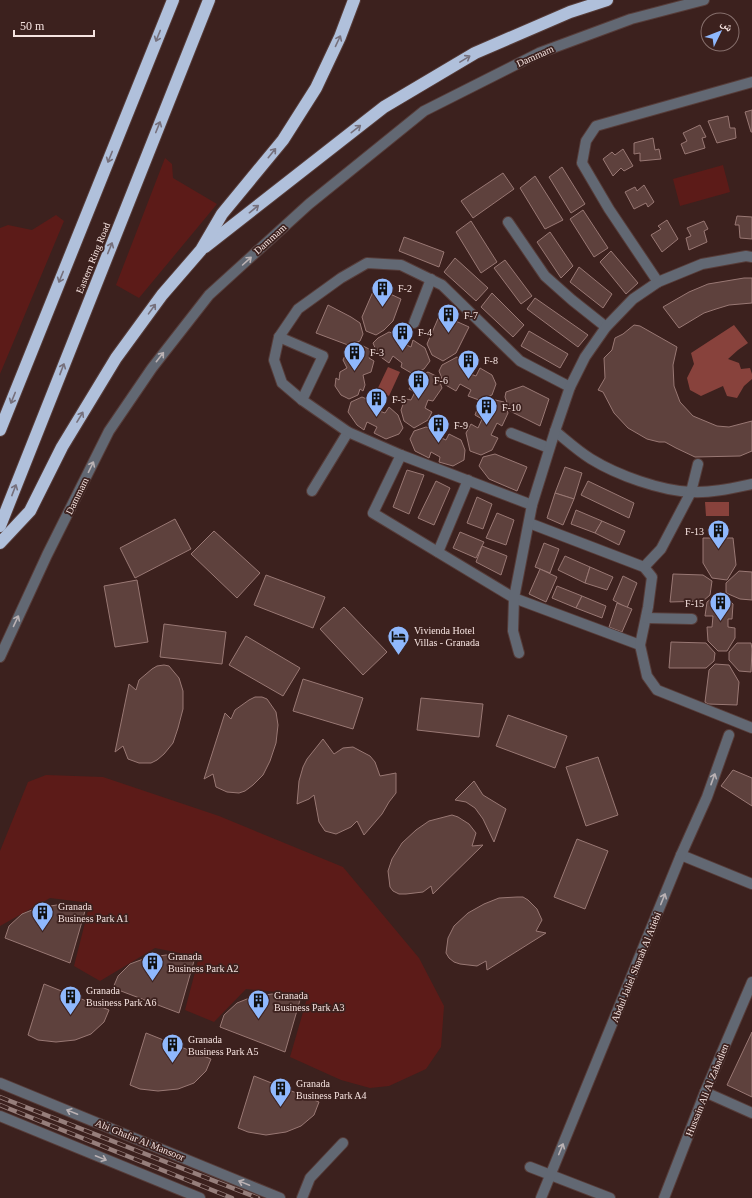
<svg xmlns="http://www.w3.org/2000/svg" width="752" height="1198" viewBox="0 0 752 1198" font-family="'Times New Roman','Noto Naskh Arabic',serif">
	<rect width="100%" height="100%" fill="#3c211e"/>
	<g fill="#5c1b18">
		<polygon points="165,158 172,164 173,178 217,204 139,298 116,285"/>
		<polygon points="723,165 730,192 680,206 673,179"/>
		<polygon points="56,215 64,221 0,374 0,228 8,225 32,230"/>
		<polygon points="46,775 103,777 219,816 343,867 419,958 444,1006 441,1047 426,1069 389,1086 370,1088 341,1080 290,1057 308,995 246,989 214,1022 185,1010 199,957 155,948 100,981 74,966 90,903 50,898 0,926 0,851 28,782"/>
	</g>
	<g fill="#88423c">
		<polygon points="734,325 748,343 738,350 728,359 739,363 741,369 750,368 752,374 752,379 744,386 737,398 727,396 723,386 701,396 690,390 687,378 694,364 691,353"/>
		<polygon points="388,367 400,372 389,396 377,390"/>
		<polygon points="705,502 729,502 729,516 706,516"/>
	</g>
	<g fill="#5e413d" stroke="#997874">
		<polygon points="752,110 752,132 751,132 745,112"/>
		<polygon points="728,116 730,128 735,128 736,138 717,143 708,121"/>
		<polygon points="700,125 706,137 702,138 705,148 685,154 681,144 687,141 683,133"/>
		<polygon points="653,138 655,150 659,149 661,159 640,161 640,153 634,154 634,143"/>
		<polygon points="623,149 633,166 624,171 621,168 613,176 603,159 612,152 615,155"/>
		<polygon points="562,167 585,204 571,213 549,177"/>
		<polygon points="503,173 514,189 473,218 461,201"/>
		<polygon points="535,176 563,220 545,229 520,188"/>
		<polygon points="644,185 654,202 648,207 646,203 634,209 625,192 635,187 637,191"/>
		<polygon points="583,210 608,248 594,257 570,219"/>
		<polygon points="737,216 752,217 752,239 740,238 739,225 735,225"/>
		<polygon points="667,220 678,239 662,252 651,235 661,229 658,226"/>
		<polygon points="471,221 497,262 481,273 456,232"/>
		<polygon points="704,221 708,229 704,231 707,242 689,250 686,238 691,236 687,228"/>
		<polygon points="550,232 573,266 561,278 537,242"/>
		<polygon points="404,237 444,252 439,267 399,251"/>
		<polygon points="611,251 638,283 626,294 600,262"/>
		<polygon points="455,258 488,288 476,301 444,272"/>
		<polygon points="505,260 532,296 521,304 494,268"/>
		<polygon points="579,267 612,294 603,308 570,282"/>
		<polygon points="744,278 752,278 752,303 729,305 716,309 704,313 679,328 663,307 689,292 708,284"/>
		<polygon points="375,287 401,299 393,321 384,330 376,335 366,331 362,317"/>
		<polygon points="492,293 524,325 513,337 481,307"/>
		<polygon points="535,298 588,335 578,347 527,309"/>
		<polygon points="328,305 351,317 360,323 363,334 360,341 348,345 316,333"/>
		<polygon points="440,314 469,327 456,353 443,361 432,355 427,344"/>
		<polygon points="634,325 640,326 677,347 673,365 674,386 680,402 693,416 717,426 729,427 752,421 752,451 740,456 695,457 676,448 665,442 659,442 647,439 628,428 614,413 603,392 598,390 605,378 604,358 612,350 615,338 623,334"/>
		<polygon points="529,331 568,354 560,368 521,346"/>
		<polygon points="389,332 404,337 402,343 411,347 413,340 425,348 430,361 424,369 413,374 401,367 402,363 393,356 389,363 378,355 373,343 378,338"/>
		<polygon points="361,345 369,349 371,355 369,358 374,361 371,372 363,375 365,385 363,391 360,389 358,395 349,399 341,395 335,386 336,378 339,380 340,372 347,368 343,360 348,349 356,350 356,346"/>
		<polygon points="457,357 468,364 465,372 476,376 480,368 492,375 496,384 492,395 479,400 468,396 471,390 460,384 456,391 444,384 439,371 442,365"/>
		<polygon points="428,372 438,377 442,388 433,401 428,400 425,408 432,412 428,420 414,428 404,421 401,410 405,399 411,400 415,392 409,389 415,377"/>
		<polygon points="523,386 549,399 540,426 510,411 505,397 506,392"/>
		<polygon points="362,397 376,403 374,409 385,413 389,407 398,415 403,428 399,434 386,439 374,433 377,427 367,422 364,430 357,425 348,412 351,402"/>
		<polygon points="491,399 504,402 508,413 502,426 497,423 491,435 498,438 492,450 481,455 470,451 466,433 471,424 478,428 482,419 475,415 479,404"/>
		<polygon points="426,427 440,431 437,436 446,440 449,434 461,440 465,450 464,460 453,466 439,462 440,457 431,452 429,458 415,451 410,439 414,431"/>
		<polygon points="495,454 527,467 517,491 489,479 479,466 483,457"/>
		<polygon points="565,467 582,473 574,499 555,493"/>
		<polygon points="407,470 424,475 409,514 393,507"/>
		<polygon points="436,481 450,488 434,525 418,518"/>
		<polygon points="588,481 634,503 629,518 581,495"/>
		<polygon points="555,493 574,499 563,525 547,518"/>
		<polygon points="477,497 492,504 483,529 467,523"/>
		<polygon points="576,510 602,521 595,533 571,524"/>
		<polygon points="497,513 514,520 506,545 486,538"/>
		<polygon points="175,519 191,549 135,578 120,548"/>
		<polygon points="602,521 625,531 619,545 595,533"/>
		<polygon points="214,531 260,573 237,598 191,554"/>
		<polygon points="460,532 484,542 476,558 453,548"/>
		<polygon points="703,538 733,538 736,565 727,580 712,578 703,563"/>
		<polygon points="544,543 559,549 550,573 535,567"/>
		<polygon points="482,546 507,556 501,575 476,562"/>
		<polygon points="565,556 590,567 585,583 558,570"/>
		<polygon points="590,567 613,577 607,590 585,583"/>
		<polygon points="540,569 557,577 546,602 529,594"/>
		<polygon points="739,571 752,572 752,600 740,599 726,593 726,583"/>
		<polygon points="673,574 703,575 712,581 710,595 703,601 670,602"/>
		<polygon points="266,575 325,597 313,628 254,605"/>
		<polygon points="623,576 637,583 627,608 613,600"/>
		<polygon points="137,580 148,642 115,647 104,586"/>
		<polygon points="557,586 582,596 576,608 552,598"/>
		<polygon points="716,595 724,595 733,604 732,619 728,619 728,627 735,628 735,638 727,651 718,651 708,641 707,627 712,627 713,616 705,616 707,602"/>
		<polygon points="582,596 606,606 602,618 576,608"/>
		<polygon points="617,603 632,609 622,632 609,627"/>
		<polygon points="344,607 387,652 363,675 320,629"/>
		<polygon points="164,624 226,632 222,664 160,657"/>
		<polygon points="246,636 300,668 283,696 229,665"/>
		<polygon points="671,642 706,643 715,653 714,661 706,668 669,668"/>
		<polygon points="737,643 751,643 752,649 751,672 739,671 729,660 729,652"/>
		<polygon points="715,664 729,665 739,682 737,705 708,704 705,702 709,670"/>
		<polygon points="164,665 169,666 179,678 183,691 183,709 178,728 173,743 164,754 157,760 151,763 139,763 128,759 123,746 115,752 129,684 136,690 139,680 152,669 157,666"/>
		<polygon points="303,679 363,698 353,729 293,711"/>
		<polygon points="255,697 262,697 267,699 276,712 278,725 276,743 270,761 263,775 253,785 245,791 239,793 227,792 216,787 213,774 204,779 225,713 231,719 235,710 249,700"/>
		<polygon points="421,698 483,704 479,737 417,730"/>
		<polygon points="508,715 567,736 555,768 496,746"/>
		<polygon points="323,739 334,754 343,748 353,747 370,756 375,762 380,776 396,773 396,793 389,802 382,814 364,835 357,821 351,827 336,834 325,831 319,822 314,795 309,799 297,804 299,781 303,767 307,759"/>
		<polygon points="598,757 618,815 586,826 566,767"/>
		<polygon points="733,770 752,778 752,806 721,786"/>
		<polygon points="474,781 483,795 506,809 494,842 483,819 475,808 466,802 455,800"/>
		<polygon points="452,815 458,817 469,824 476,833 472,846 483,845 433,894 431,886 423,892 406,894 399,894 393,891 390,887 388,871 392,859 402,843 416,830 429,821"/>
		<polygon points="577,839 608,851 585,909 554,897"/>
		<polygon points="517,897 523,897 528,900 537,909 542,920 536,931 546,933 487,970 486,961 477,966 460,964 454,962 449,958 446,953 448,938 454,926 468,913 484,904 499,898"/>
		<polygon points="57,905 75,907 85,911 70,963 5,938 9,926 22,914 37,908"/>
		<polygon points="166,955 184,957 194,961 179,1013 113,988 118,976 130,964 146,958"/>
		<polygon points="44,984 109,1010 104,1022 91,1034 75,1040 56,1042 38,1040 28,1035"/>
		<polygon points="272,994 290,996 300,1000 285,1052 220,1027 224,1015 237,1003 252,997"/>
		<polygon points="752,1032 752,1097 727,1085"/>
		<polygon points="146,1033 211,1059 206,1071 194,1083 178,1089 158,1091 140,1089 130,1085"/>
		<polygon points="254,1076 319,1102 314,1115 301,1126 286,1132 266,1135 248,1132 238,1128"/>
	</g>
	<g fill="none" stroke-linecap="round" stroke-linejoin="round">
		<defs>
			<g id="minor">
				<polyline points="508,222 545,276 572,300 606,327"/>
				<polyline points="658,282 609,209 582,163 586,141 596,126 752,82"/>
				<polyline points="414,323 431,279"/>
				<polyline points="279,337 323,356 302,400"/>
				<path d="M555 431C566 440 578 451 591 459 617 475 661 491 692 492 712 493 733 488 752 484"/>
				<polyline points="511,433 549,448"/>
				<polyline points="401,455 373,513 514,598 640,645"/>
				<polyline points="312,491 348,432"/>
				<polyline points="532,505 401,455 348,432 302,400 282,383 274,360 279,337 298,309 341,278 367,263 401,265 442,285 520,361 570,387"/>
				<polyline points="529,523 644,567 652,577 648,607 640,645 647,676 657,690 752,728"/>
				<polyline points="438,552 468,480"/>
				<polyline points="644,567 661,549 691,492 698,464"/>
				<polyline points="646,618 692,619"/>
				<polyline points="519,653 513,631 514,598 532,505 555,431 570,387 585,357 606,327 633,299 658,282 702,264 746,256 752,257"/>
				<polyline points="0,657 47,555 109,431 152,368 209,295 309,204 424,111 539,53 631,19 704,0"/>
				<polyline points="681,855 752,884"/>
				<polyline points="0,1083 280,1198"/>
				<polyline points="705,1092 752,1113"/>
				<polyline points="0,1116 200,1198"/>
				<polyline points="530,1167 610,1198"/>
				<polyline points="302,1198 310,1178 343,1143"/>
				<polyline points="541,1198 681,855 707,797 729,735"/>
				<polyline points="664,1198 705,1092 752,982"/>
			</g>
			<g id="highway">
				<polyline points="205,247 384,107 475,53 570,12 607,0"/>
				<polyline points="0,430 173,0"/>
				<polyline points="0,526 209,0"/>
				<polyline points="0,543 30,511 62,447 116,358 162,295 201,250 222,214 283,140 316,88 340,37 354,0"/>
			</g>
		</defs>
		<use href="#minor" stroke="#563c39" stroke-width="12"/>
		<use href="#highway" stroke="#563c39" stroke-width="14"/>
		<use href="#minor" stroke="#626873" stroke-width="10"/>
		<use href="#highway" stroke="#b0c0db" stroke-width="12"/>
		<defs>
			<g id="rail">
				<polyline points="0,1097 258,1198"/>
				<polyline points="0,1105 232,1198"/>
			</g>
		</defs>
		<use href="#rail" stroke="#967e7b" stroke-width="4.5"/>
		<use href="#rail" stroke="#3c211e" stroke-width="3" stroke-dasharray="9" stroke-linecap="butt"/>
	</g>
	<defs><path id="oneway-shaft" d="M-6 0H5M1.5-3L5.5 0L1.5 3" fill="none" stroke-width="1.6" stroke-linecap="round" stroke-linejoin="round"/></defs>
	<g stroke="#76707c">
		<use href="#oneway-shaft" transform="translate(158 36) rotate(112)"/>
		<use href="#oneway-shaft" transform="translate(338 41) rotate(-65)"/>
		<use href="#oneway-shaft" transform="translate(465 59) rotate(-31)"/>
		<use href="#oneway-shaft" transform="translate(158 127) rotate(-68)"/>
		<use href="#oneway-shaft" transform="translate(356 129) rotate(-38)"/>
		<use href="#oneway-shaft" transform="translate(272 153) rotate(-51)"/>
		<use href="#oneway-shaft" transform="translate(110 157) rotate(112)"/>
		<use href="#oneway-shaft" transform="translate(254 209) rotate(-39)"/>
		<use href="#oneway-shaft" transform="translate(110 248) rotate(-68)"/>
		<use href="#oneway-shaft" transform="translate(61 277) rotate(112)"/>
		<use href="#oneway-shaft" transform="translate(152 309) rotate(-54)"/>
		<use href="#oneway-shaft" transform="translate(62 369) rotate(-69)"/>
		<use href="#oneway-shaft" transform="translate(13 398) rotate(112)"/>
		<use href="#oneway-shaft" transform="translate(80 417) rotate(-59)"/>
		<use href="#oneway-shaft" transform="translate(14 490) rotate(-69)"/>
	</g>
	<g stroke="#bbb2b4">
		<use href="#oneway-shaft" transform="translate(247 261) rotate(-42)"/>
		<use href="#oneway-shaft" transform="translate(160 357) rotate(-52)"/>
		<use href="#oneway-shaft" transform="translate(91 467) rotate(-64)"/>
		<use href="#oneway-shaft" transform="translate(16 621) rotate(-65)"/>
		<use href="#oneway-shaft" transform="translate(713 779) rotate(-70)"/>
		<use href="#oneway-shaft" transform="translate(663 899) rotate(-68)"/>
		<use href="#oneway-shaft" transform="translate(72 1112) rotate(-158)"/>
		<use href="#oneway-shaft" transform="translate(561 1149) rotate(-68)"/>
		<use href="#oneway-shaft" transform="translate(101 1158) rotate(22)"/>
		<use href="#oneway-shaft" transform="translate(244 1183) rotate(-158)"/>
	</g>
	<defs>
		<symbol id="building-pin" viewBox="-11 -11 22 30"><path d="M0 17L-7.5 6A9.5 9.5 0 1 1 7.5 6Z" fill="#8fb8fd" stroke="#3c211e"/><path d="M-4-6H4V6H1V3H-1V6H-4ZM-2.5-4.3h1.7v1.8h-1.7ZM.8-4.3h1.7v1.8H.8ZM-2.5-1h1.7V.8h-1.7ZM.8-1h1.7V.8H.8Z" fill="#111"/></symbol>
		<symbol id="hotel-pin" viewBox="-11 -11 22 30"><path d="M0 17L-7.5 6A9.5 9.5 0 1 1 7.5 6Z" fill="#8fb8fd" stroke="#3c211e"/><path d="M-6-4.5h1.5V1H6V5H4.5V3h-9V5H-6ZM-4 0a1.8 1.8 0 1 1 3.6 0ZM.5 0V-2.5h3Q6-2.5 6 0Z" fill="#111"/></symbol>
	</defs>
	<g fill-rule="evenodd">
		<use href="#building-pin" x="370" y="276" width="25" height="34"/>
		<use href="#building-pin" x="436" y="302" width="25" height="34"/>
		<use href="#building-pin" x="390" y="320" width="25" height="34"/>
		<use href="#building-pin" x="342" y="340" width="25" height="34"/>
		<use href="#building-pin" x="456" y="348" width="25" height="34"/>
		<use href="#building-pin" x="406" y="368" width="25" height="34"/>
		<use href="#building-pin" x="364" y="386" width="25" height="34"/>
		<use href="#building-pin" x="474" y="394" width="25" height="34"/>
		<use href="#building-pin" x="426" y="412" width="25" height="34"/>
		<use href="#building-pin" x="706" y="518" width="25" height="34"/>
		<use href="#building-pin" x="708" y="590" width="25" height="34"/>
		<use href="#hotel-pin" x="386" y="624" width="25" height="34"/>
		<use href="#building-pin" x="30" y="900" width="25" height="34"/>
		<use href="#building-pin" x="140" y="950" width="25" height="34"/>
		<use href="#building-pin" x="58" y="984" width="25" height="34"/>
		<use href="#building-pin" x="246" y="988" width="25" height="34"/>
		<use href="#building-pin" x="160" y="1032" width="25" height="34"/>
		<use href="#building-pin" x="268" y="1076" width="25" height="34"/>
	</g>
	<g text-anchor="middle" dominant-baseline="central" stroke-width="3.5" stroke-linejoin="round" paint-order="stroke">
		<g font-size="10" fill="#f6e3e0" stroke="#3c211e">
			<text transform="translate(535 56) rotate(-24)">Dammam</text>
			<text transform="translate(270 239) rotate(-42)">Dammam</text>
			<text transform="translate(93 258) rotate(-68)">Eastern Ring Road</text>
			<text transform="translate(77 496) rotate(-64)">Dammam</text>
			<text transform="translate(636 967) rotate(-68)">Abdul Jaliel Sharah Al Atiebi</text>
			<text transform="translate(707 1090) rotate(-68)">Hussain Ali Al Zabadien</text>
			<text transform="translate(140 1140) rotate(22)">Abi Ghafar Al Mansoor</text>
		</g>
		<g font-size="10" fill="#f6e3e0" stroke="#3c211e" text-anchor="start">
			<text x="398" y="288">F-2</text>
			<text x="464" y="315">F-7</text>
			<text x="418" y="332">F-4</text>
			<text x="370" y="352">F-3</text>
			<text x="484" y="360">F-8</text>
			<text x="434" y="380">F-6</text>
			<text x="392" y="399">F-5</text>
			<text x="502" y="407">F-10</text>
			<text x="454" y="425">F-9</text>
			<text x="704" y="531" text-anchor="end">F-13</text>
			<text x="704" y="603" text-anchor="end">F-15</text>
			<text x="414" y="630">Vivienda Hotel<tspan x="414" dy="12">Villas - Granada</tspan></text>
			<text x="58" y="906">Granada<tspan x="58" dy="12">Business Park A1</tspan></text>
			<text x="168" y="956">Granada<tspan x="168" dy="12">Business Park A2</tspan></text>
			<text x="86" y="990">Granada<tspan x="86" dy="12">Business Park A6</tspan></text>
			<text x="274" y="995">Granada<tspan x="274" dy="12">Business Park A3</tspan></text>
			<text x="188" y="1039">Granada<tspan x="188" dy="12">Business Park A5</tspan></text>
			<text x="296" y="1083">Granada<tspan x="296" dy="12">Business Park A4</tspan></text>
		</g>
	</g>
	<g transform="translate(720 32) rotate(47)"><circle r="19" fill="#3c211e" stroke="#866f6c"/>
	<path d="M0-3L7 15L0 10L-7 15Z" fill="#8fb8fd"/>
	<text y="-6" font-size="11" font-weight="bold" text-anchor="middle" fill="#f6e3e0">ش</text>
	</g>
	<path d="M14 30v6h80v-6" fill="none" stroke="#f6e3e0" stroke-width="2"/>
	<text x="20" y="30" font-size="12" fill="#f6e3e0" stroke="#3c211e" stroke-width="3" paint-order="stroke">50 m</text>
</svg>
